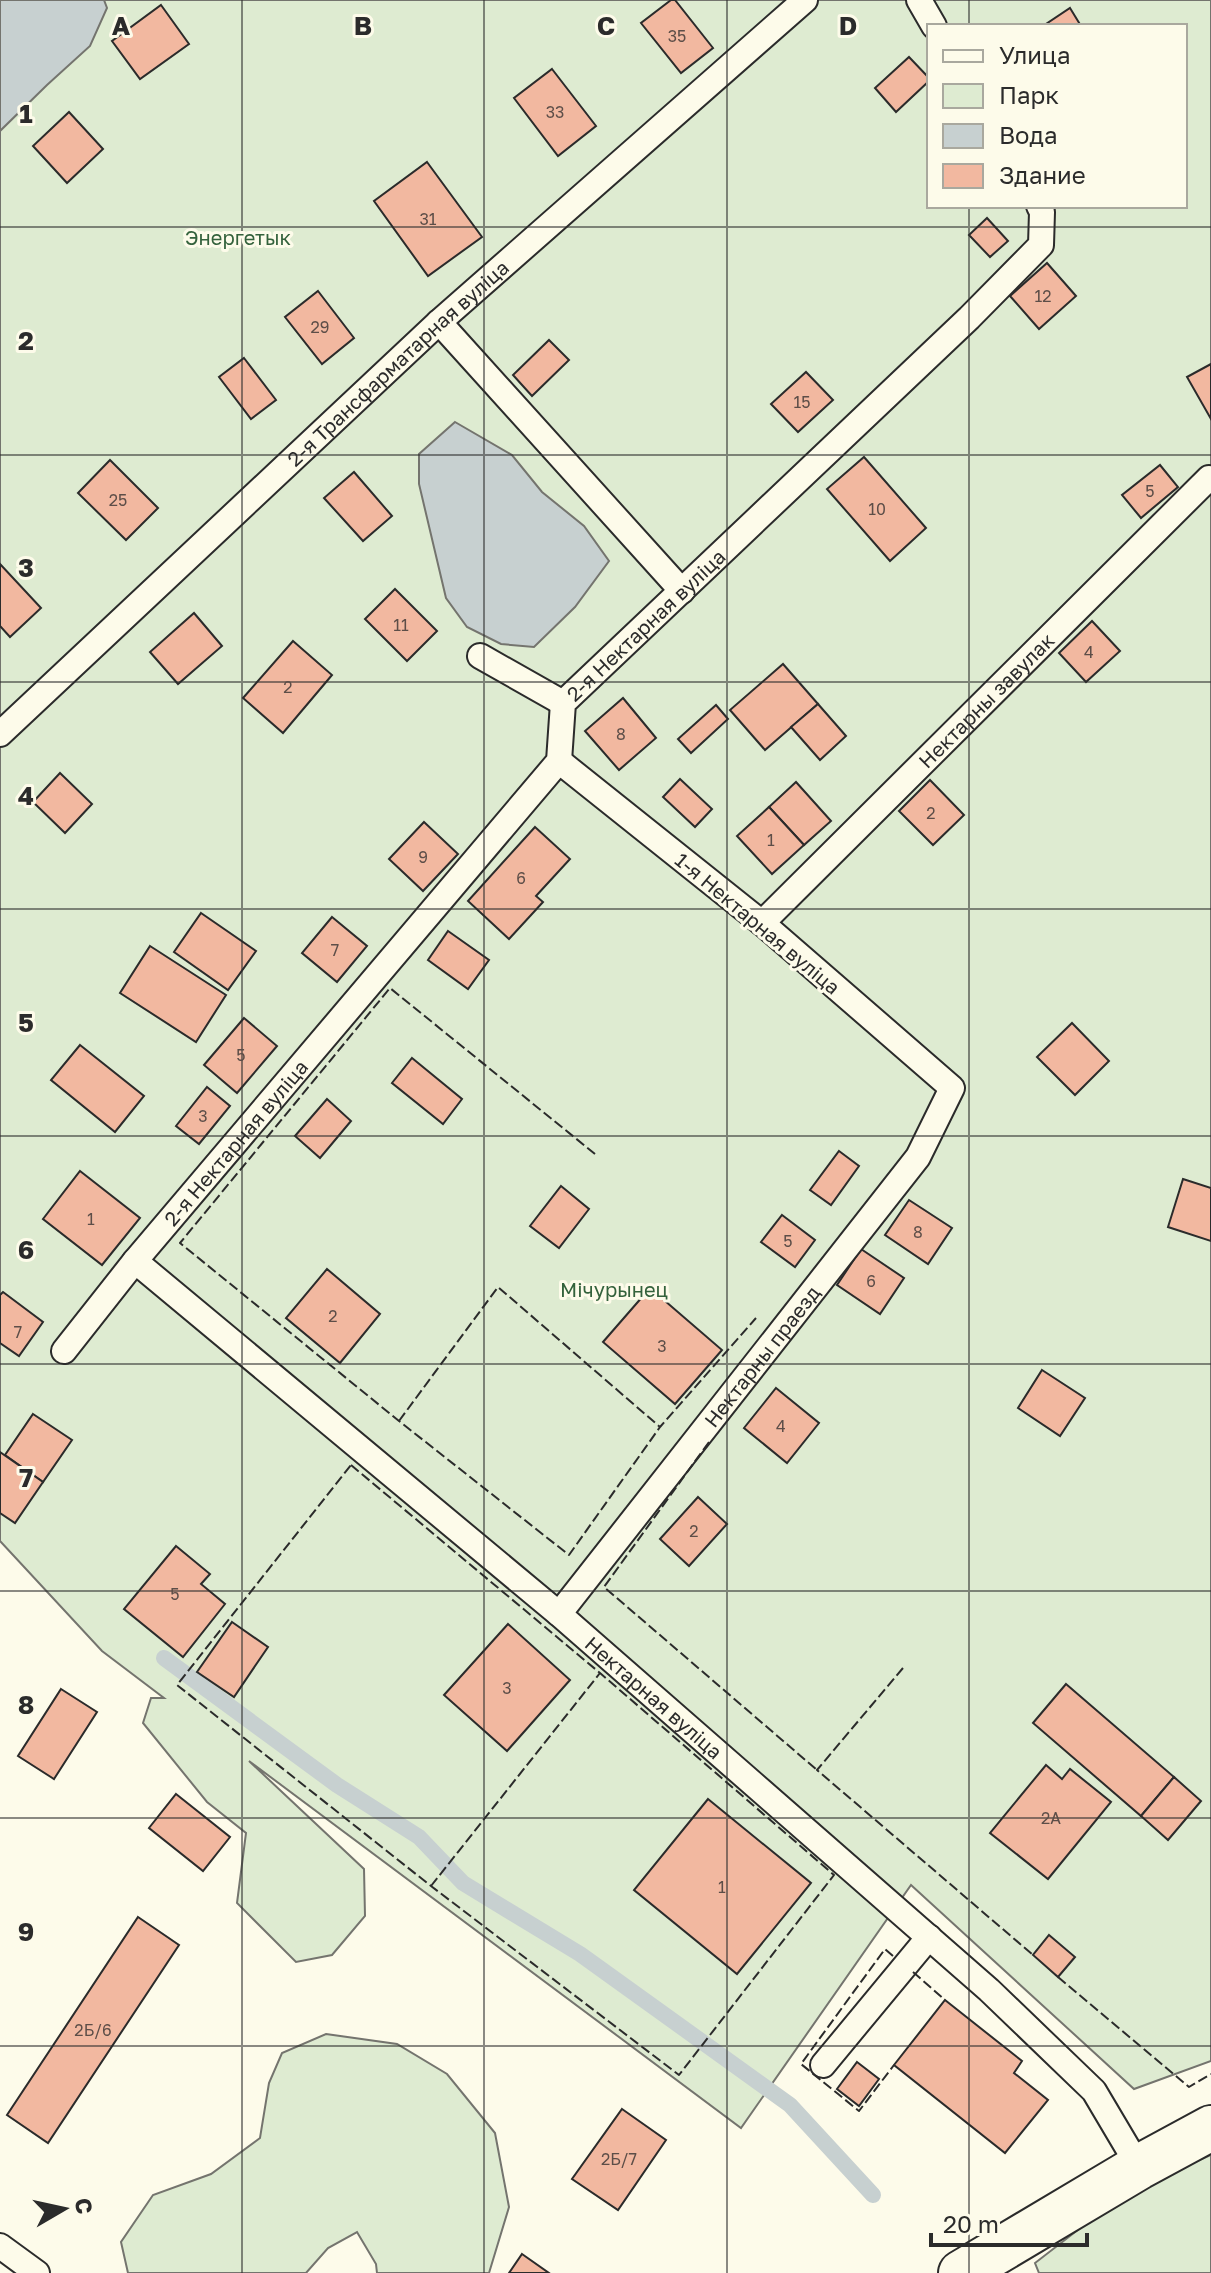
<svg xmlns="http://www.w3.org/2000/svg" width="1211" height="2273" viewBox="0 0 1211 2273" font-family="'Golos Text',sans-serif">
	<rect width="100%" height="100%" fill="#fdfbea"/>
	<g fill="#deebd1" stroke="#74746e" stroke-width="2" fill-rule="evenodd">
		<path d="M0 0H1211V2061L1134 2089 911 1885 741 2128 249 1761 364 1869 365 1916 332 1955 296 1962 237 1903 246 1833 207 1802 143 1723 151 1698H164L102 1651 0 1541ZM929 26H1185V206H929Z"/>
		<polygon points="326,2034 397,2044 447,2074 495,2133 509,2207 489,2273 377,2273 376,2264 357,2232 328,2248 306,2273 128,2273 121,2242 153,2195 211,2174 260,2138 269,2083 282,2053"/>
		<polygon points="1211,2155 1211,2273 1039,2273 1035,2263 1127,2192"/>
	</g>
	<g fill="#c7d0d0" stroke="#74746e" stroke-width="2">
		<polygon points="0,0 104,0 107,8 90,46 47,85 0,131"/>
		<polygon points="455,422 512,455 542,492 584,526 609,561 575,607 534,647 501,644 467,627 446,598 419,484 419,454"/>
	</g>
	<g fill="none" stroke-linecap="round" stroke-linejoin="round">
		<polyline stroke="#c7d0d0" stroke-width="16" points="164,1658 337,1785 419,1837 463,1883 580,1954 790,2105 873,2195"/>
	</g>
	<g fill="#f2b8a0" stroke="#2b2b2b" stroke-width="2">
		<polygon points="671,0 675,0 713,48 681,73 641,23"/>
		<polygon points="161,5 189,44 140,79 112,41"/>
		<polygon points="1070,8 1081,26 1043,26"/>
		<polygon points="909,57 929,78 929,81 896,112 875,88"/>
		<polygon points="552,69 596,126 558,156 514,98"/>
		<polygon points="69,112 103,149 67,183 33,146"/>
		<polygon points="427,162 482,237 428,276 374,201"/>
		<polygon points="987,218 1008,241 990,257 969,235"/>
		<polygon points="1047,263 1076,296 1039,329 1010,296"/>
		<polygon points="318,291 354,338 322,364 285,317"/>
		<polygon points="549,340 569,360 532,396 513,375"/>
		<polygon points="244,358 276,400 251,419 219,377"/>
		<polygon points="1211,364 1211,419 1187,377"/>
		<polygon points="806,372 833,400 798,432 771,404"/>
		<polygon points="864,457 926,528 890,561 827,489"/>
		<polygon points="110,460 158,508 126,540 78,493"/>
		<polygon points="1160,465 1178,487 1141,518 1122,495"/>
		<polygon points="354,472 392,516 363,541 324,498"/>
		<polygon points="0,564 41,608 10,637 0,626"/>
		<polygon points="395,589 437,631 407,661 365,619"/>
		<polygon points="194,613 222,646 178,684 150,652"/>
		<polygon points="1092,621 1120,651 1086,682 1059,653"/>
		<polygon points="293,641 332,675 283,733 243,698"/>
		<polygon points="783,664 818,704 765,750 730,710"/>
		<polygon points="623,698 656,738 619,770 585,731"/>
		<polygon points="818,704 846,736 820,760 791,727"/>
		<polygon points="716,705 728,719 691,753 678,739"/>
		<polygon points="60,773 92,804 65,833 33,802"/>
		<polygon points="680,779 712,809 695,827 663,797"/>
		<polygon points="930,780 964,815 933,845 899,811"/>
		<polygon points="796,782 831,821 804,845 769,807"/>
		<polygon points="769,807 804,845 772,874 737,836"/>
		<polygon points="424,822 458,854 423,891 389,859"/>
		<polygon points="535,827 570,859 536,896 543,902 509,939 468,901"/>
		<polygon points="201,913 256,951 228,990 174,952"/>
		<polygon points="332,917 367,946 337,982 302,953"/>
		<polygon points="448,931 489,960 468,989 428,960"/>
		<polygon points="150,946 226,995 196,1042 120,993"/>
		<polygon points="244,1018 277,1046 237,1093 204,1065"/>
		<polygon points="1072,1023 1109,1061 1075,1095 1037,1057"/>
		<polygon points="80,1045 144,1096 115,1132 51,1080"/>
		<polygon points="412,1058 462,1099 443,1124 392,1083"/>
		<polygon points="207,1087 230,1106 199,1144 176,1126"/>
		<polygon points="327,1099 351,1121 320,1158 295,1136"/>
		<polygon points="839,1151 859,1166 831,1205 810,1190"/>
		<polygon points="80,1171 140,1218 102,1265 43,1219"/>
		<polygon points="1183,1179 1211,1188 1211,1241 1168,1227"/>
		<polygon points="561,1186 589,1209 559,1248 530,1226"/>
		<polygon points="909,1200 952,1228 928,1264 885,1235"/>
		<polygon points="782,1215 815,1240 795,1267 761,1242"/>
		<polygon points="861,1249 904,1278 880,1314 837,1285"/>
		<polygon points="327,1269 380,1314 340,1363 286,1318"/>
		<polygon points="650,1288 722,1350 675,1404 603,1342"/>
		<polygon points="3,1292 43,1322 19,1356 0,1343 0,1295"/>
		<polygon points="1042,1370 1085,1398 1060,1436 1018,1408"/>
		<polygon points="776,1388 819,1423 787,1463 744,1428"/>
		<polygon points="33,1414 72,1440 43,1482 5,1455"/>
		<polygon points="0,1452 43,1482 15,1523 0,1513"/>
		<polygon points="698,1497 727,1524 689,1566 660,1539"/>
		<polygon points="176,1546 210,1574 201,1584 225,1604 183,1657 124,1609"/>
		<polygon points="232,1622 268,1647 234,1697 197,1672"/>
		<polygon points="508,1624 570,1680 507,1751 444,1695"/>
		<polygon points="1066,1684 1174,1777 1141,1816 1033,1723"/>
		<polygon points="61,1689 97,1712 54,1779 18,1756"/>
		<polygon points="1046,1765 1062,1779 1070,1769 1111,1802 1048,1879 990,1833"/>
		<polygon points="1174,1777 1201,1801 1168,1840 1141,1816"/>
		<polygon points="176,1794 230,1837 203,1871 149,1828"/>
		<polygon points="708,1799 811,1883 737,1974 634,1890"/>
		<polygon points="138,1917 179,1945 48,2143 7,2115"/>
		<polygon points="1049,1935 1075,1957 1058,1977 1033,1955"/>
		<polygon points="945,2000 1022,2061 1014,2073 1048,2100 1005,2153 894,2065"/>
		<polygon points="857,2062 879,2079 859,2106 837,2089"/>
		<polygon points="622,2109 666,2140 618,2210 572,2179"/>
		<polygon points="522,2254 549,2273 509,2273"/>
	</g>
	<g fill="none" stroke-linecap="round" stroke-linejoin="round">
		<defs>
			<g id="service">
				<polyline points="919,0 934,26"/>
				<polyline points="439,322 682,591"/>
				<polyline points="480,656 563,703"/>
				<path id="s1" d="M0 734 439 322 805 0"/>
				<path id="s2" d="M762 923 1209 478"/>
				<path id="s3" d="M135 1261 559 1614 989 1990 1094 2091 1139 2167"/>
				<path id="s4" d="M64 1351 135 1261 559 761 563 703 969 318 1041 245 1042 212 1039 206"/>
				<path id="s5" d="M559 1614 918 1157 952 1088 762 923 559 761"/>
				<polyline points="823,2065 929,1937"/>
				<polyline points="0,2246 37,2273"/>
			</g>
			<polyline id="tertiary" points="961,2273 1139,2167 1211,2128"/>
		</defs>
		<use href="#service" stroke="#2b2b2b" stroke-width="28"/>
		<use href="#tertiary" stroke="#2b2b2b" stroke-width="48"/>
		<use href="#service" stroke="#fdfbea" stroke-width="24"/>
		<use href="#tertiary" stroke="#fdfbea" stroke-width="44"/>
		<g stroke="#2b2b2b" stroke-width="2" stroke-dasharray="10 4" stroke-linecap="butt">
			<polyline points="595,1154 390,988 180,1243 399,1421 569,1555 660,1427 756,1318"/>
			<polyline points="399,1421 498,1287 660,1427"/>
			<polyline points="709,1442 604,1587 817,1770"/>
			<polygon points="351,1465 600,1673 834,1875 679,2075 431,1886 177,1685"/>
			<polyline points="903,1668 817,1770 1033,1955"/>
			<polyline points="431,1886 600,1673"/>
			<polyline points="893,1956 885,1949 801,2064 859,2111 894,2065"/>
			<polyline points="913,1972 945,2000"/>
			<polyline points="1058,1977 1189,2087 1211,2074"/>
		</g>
	</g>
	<path fill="none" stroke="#2b2b2b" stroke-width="2" stroke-opacity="0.55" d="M242 0V2273M484 0V2273M727 0V2273M969 0V26M969 206V2273M0 227H1211M0 455H1211M0 682H1211M0 909H1211M0 1136H1211M0 1364H1211M0 1591H1211M0 1818H1211M0 2046H1211"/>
	<g text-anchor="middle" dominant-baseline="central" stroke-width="6" stroke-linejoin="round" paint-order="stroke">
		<g font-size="16" fill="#5d4e48">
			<text x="677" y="36">35</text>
			<text x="555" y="112">33</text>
			<text x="428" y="219">31</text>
			<text x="1043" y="296">12</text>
			<text x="320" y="327">29</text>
			<text x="802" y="402">15</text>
			<text x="1150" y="491">5</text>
			<text x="118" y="500">25</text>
			<text x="877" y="509">10</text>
			<text x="401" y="625">11</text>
			<text x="1089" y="652">4</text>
			<text x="288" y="687">2</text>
			<text x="621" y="734">8</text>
			<text x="931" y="813">2</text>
			<text x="771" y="840">1</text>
			<text x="423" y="857">9</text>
			<text x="521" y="878">6</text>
			<text x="335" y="950">7</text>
			<text x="241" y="1055">5</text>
			<text x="203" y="1116">3</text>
			<text x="91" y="1219">1</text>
			<text x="918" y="1232">8</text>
			<text x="788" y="1241">5</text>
			<text x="871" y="1281">6</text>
			<text x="333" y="1316">2</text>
			<text x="18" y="1332">7</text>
			<text x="662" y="1346">3</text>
			<text x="781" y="1426">4</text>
			<text x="694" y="1531">2</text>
			<text x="175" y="1594">5</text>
			<text x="507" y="1688">3</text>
			<text x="1051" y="1818">2А</text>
			<text x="722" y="1887">1</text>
			<text x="93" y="2030">2Б/6</text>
			<text x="619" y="2159">2Б/7</text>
		</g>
		<g font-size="20" fill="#34623c" stroke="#fdfbea">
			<text x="238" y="237">Энергетык</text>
			<text x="614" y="1289">Мічурынец</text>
		</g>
		<g font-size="20" fill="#2b2b2b" stroke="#fdfbea">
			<text stroke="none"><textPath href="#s1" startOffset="544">2-я Трансфарматарная вуліца</textPath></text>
			<text stroke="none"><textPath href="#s4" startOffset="942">2-я Нектарная вуліца</textPath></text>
			<text stroke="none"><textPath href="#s2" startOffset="316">Нектарны завулак</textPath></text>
			<text transform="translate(758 923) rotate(40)">1-я Нектарная вуліца</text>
			<text stroke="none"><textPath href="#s4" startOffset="270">2-я Нектарная вуліца</textPath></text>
			<text stroke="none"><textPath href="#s5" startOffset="328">Нектарны праезд</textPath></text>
			<text stroke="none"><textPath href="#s3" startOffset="678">Нектарная вуліца</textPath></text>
		</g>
	</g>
	<g font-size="26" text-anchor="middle" font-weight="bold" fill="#2b2b2b" stroke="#fdfbea" stroke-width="6" stroke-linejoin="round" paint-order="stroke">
		<text x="121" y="35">A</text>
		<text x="363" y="35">B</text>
		<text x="606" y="35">C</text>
		<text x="848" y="35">D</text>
		<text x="26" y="123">1</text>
		<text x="26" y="350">2</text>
		<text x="26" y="577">3</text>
		<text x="26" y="805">4</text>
		<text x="26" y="1032">5</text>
		<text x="26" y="1259">6</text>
		<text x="26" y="1487">7</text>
		<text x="26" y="1714">8</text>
		<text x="26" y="1941">9</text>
	</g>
	<rect x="927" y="24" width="260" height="184" fill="#fdfbea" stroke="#a9a89e" stroke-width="2"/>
	<rect x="943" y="50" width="40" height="12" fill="#fdfbea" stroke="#a9a89e" stroke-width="2"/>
	<text x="999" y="64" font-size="24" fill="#2b2b2b">Улица</text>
	<rect x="943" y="84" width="40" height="24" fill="#deebd1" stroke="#a9a89e" stroke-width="2"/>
	<text x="999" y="104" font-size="24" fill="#2b2b2b">Парк</text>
	<rect x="943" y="124" width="40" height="24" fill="#c7d0d0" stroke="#a9a89e" stroke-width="2"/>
	<text x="999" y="144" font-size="24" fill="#2b2b2b">Вода</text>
	<rect x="943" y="164" width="40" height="24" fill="#f2b8a0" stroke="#a9a89e" stroke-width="2"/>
	<text x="999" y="184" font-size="24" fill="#2b2b2b">Здание</text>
	<g transform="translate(64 2209) rotate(81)" stroke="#fdfbea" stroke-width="6" paint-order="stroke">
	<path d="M0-6L14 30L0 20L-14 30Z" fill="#2b2b2b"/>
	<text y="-12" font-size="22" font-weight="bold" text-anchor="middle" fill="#2b2b2b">С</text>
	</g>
	<path d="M931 2233v12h156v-12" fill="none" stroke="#2b2b2b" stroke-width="4"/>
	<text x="943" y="2233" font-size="24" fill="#2b2b2b" stroke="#fdfbea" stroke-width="6" paint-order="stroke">20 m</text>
</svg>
